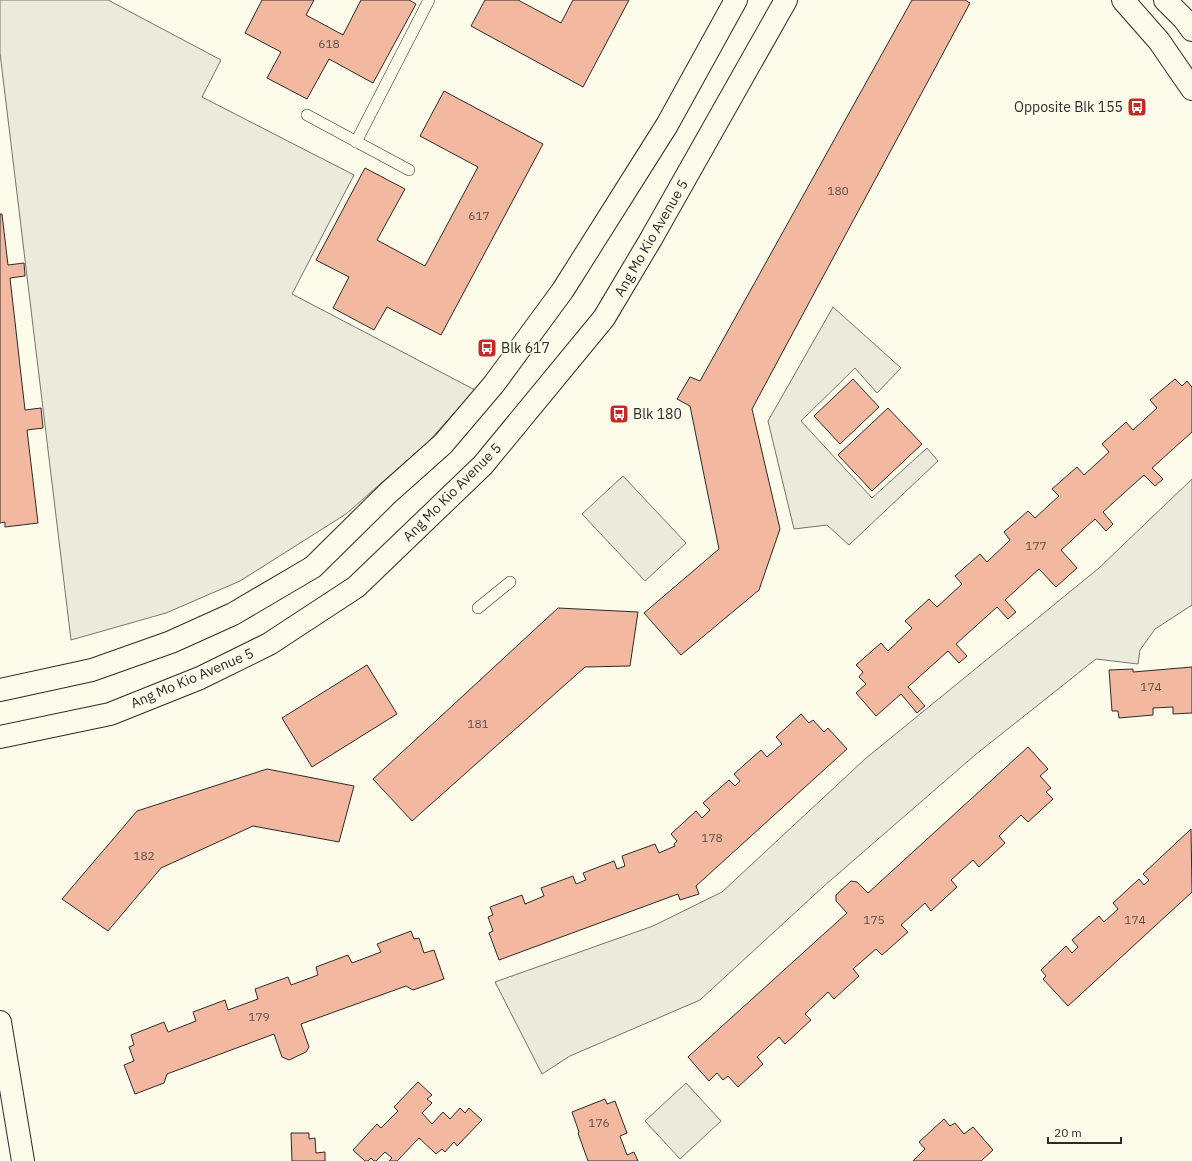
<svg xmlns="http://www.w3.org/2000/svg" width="1192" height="1161" viewBox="0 0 1192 1161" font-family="'IBM Plex Sans',sans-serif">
	<rect width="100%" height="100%" fill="#fdfbea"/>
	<g fill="#ecebdb" stroke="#74746e">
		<polygon points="0,0 108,0 221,60 202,97 354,175 292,294 475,390 428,442 346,514 240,581 166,613 71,640 0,53"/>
		<polygon points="833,307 901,368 877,393 855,368 801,421 872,498 927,448 938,461 849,545 827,525 794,529 768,421"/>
		<polygon points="623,476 686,543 645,581 582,514"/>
		<polygon points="1192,479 1192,605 1155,629 1140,650 1138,664 1096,659 975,755 824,886 700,1000 570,1056 542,1074 495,982 653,926 722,892 865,759 1099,568"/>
		<polygon points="686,1083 721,1121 680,1159 645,1121"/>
	</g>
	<g fill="#f2b8a0" stroke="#2b2b2b">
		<polygon points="262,0 314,0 306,15 343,35 361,0 409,0 416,4 373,83 329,59 307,99 267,78 281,52 245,33"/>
		<polygon points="485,0 518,0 561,23 573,0 629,0 583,87 471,26"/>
		<polygon points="912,0 965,0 970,3 752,409 780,529 759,590 681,655 644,613 719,549 690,406 677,399 690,377 700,381"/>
		<polygon points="444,91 543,144 441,335 387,307 374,330 333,308 349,277 316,260 365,168 405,189 377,240 425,266 478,167 420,136"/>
		<polygon points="0,214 2,214 8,265 24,263 25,276 10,278 25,410 41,408 43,428 27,430 38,523 5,527 5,522 0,523"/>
		<polygon points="853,379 879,407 840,444 814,416"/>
		<polygon points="1175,379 1182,386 1187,381 1192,387 1192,432 1152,468 1163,479 1155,486 1144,475 1103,512 1113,524 1106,531 1095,519 1061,550 1077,568 1056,587 1039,569 1005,600 1016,612 1008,619 997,607 956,644 967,656 959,663 948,651 908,687 925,706 917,713 901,694 876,716 856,693 866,684 859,677 863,672 856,665 881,643 888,651 912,628 905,621 929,599 937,607 962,584 955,576 980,554 987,562 1010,540 1004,532 1028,511 1035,518 1059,496 1052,489 1077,467 1084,475 1109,452 1102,444 1126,422 1133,430 1157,408 1150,400"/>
		<polygon points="888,408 922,444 872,491 838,455"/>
		<polygon points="558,608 638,612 630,666 585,667 412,821 373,779"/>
		<polygon points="367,665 397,714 312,767 282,718"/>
		<polygon points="1192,667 1192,713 1173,714 1173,707 1153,708 1153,715 1119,718 1118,711 1112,711 1109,670 1133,669 1133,672"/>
		<polygon points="801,714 809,723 813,720 824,732 828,728 847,749 696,886 699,894 680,900 678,894 499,960 489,933 493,931 488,917 493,915 490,907 522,895 525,904 544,896 541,888 573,876 576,884 586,880 583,873 614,861 617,869 625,866 622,856 655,844 659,853 675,846 674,844 677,841 671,834 696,811 702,818 710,810 703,803 729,780 735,786 740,781 734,774 761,750 767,757 782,744 776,737"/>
		<polygon points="1028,747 1048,769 1040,776 1051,788 1046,792 1053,799 1028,822 1021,815 999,836 1005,843 979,867 973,860 951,880 957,887 931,911 925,903 901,925 908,932 882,955 876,949 853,969 859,976 834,999 828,992 805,1014 811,1020 785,1044 779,1037 757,1057 763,1064 738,1087 728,1076 723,1080 717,1073 709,1081 688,1057 847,913 836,901 836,895 851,881 857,882 868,893"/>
		<polygon points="267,769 354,786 339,842 253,826 161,868 108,931 62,899 137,811"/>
		<polygon points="1191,829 1192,892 1068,1006 1043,979 1046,976 1041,970 1066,946 1072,953 1078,947 1072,940 1099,916 1104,922 1118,909 1113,903 1139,879 1144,885 1149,880 1143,874"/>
		<polygon points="411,931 414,939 419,938 424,953 434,950 444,979 413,990 406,986 301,1024 309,1047 306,1052 289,1060 282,1057 274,1034 167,1074 164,1083 135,1094 124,1065 134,1061 129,1047 134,1045 131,1035 164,1022 168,1032 196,1021 193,1012 225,1000 228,1010 258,999 255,989 288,977 291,985 318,975 316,967 348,955 352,963 381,952 377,944"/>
		<polygon points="418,1082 432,1095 427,1099 432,1103 422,1113 432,1124 443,1112 450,1119 460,1108 465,1113 469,1108 482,1120 457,1146 454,1142 445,1152 442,1149 436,1154 419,1138 397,1161 389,1161 392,1158 385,1152 376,1161 374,1161 371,1158 368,1161 365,1161 353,1150 377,1124 381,1128 398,1111 394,1107"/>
		<polygon points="605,1099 607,1104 615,1101 627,1133 620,1136 627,1155 634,1152 638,1161 588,1161 578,1133 579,1132 572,1112"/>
		<polygon points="944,1119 950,1126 955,1123 964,1134 973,1127 993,1150 981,1161 913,1161 925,1149 919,1142"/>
		<polygon points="291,1133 309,1133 309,1139 315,1138 316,1153 325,1152 325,1161 292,1161"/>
	</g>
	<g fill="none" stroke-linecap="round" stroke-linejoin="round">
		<defs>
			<g id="service">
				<polyline points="307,115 409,170"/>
				<polyline points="356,142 429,0"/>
				<polyline points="478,608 510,582"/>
			</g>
			<g id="secondary">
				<polyline points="1123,0 1159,41 1192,89"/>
				<polyline points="1165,0 1184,19 1192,30"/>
				<polyline points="0,1022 23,1161"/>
			</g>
			<g id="primary">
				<polyline points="0,690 92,670 171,642 233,614 313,567 388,493 443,444 494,384 563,290 667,125 736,0"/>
				<polyline points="0,737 110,714 200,678 269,644 356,587 483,465 604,318 651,239 786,0"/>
			</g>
		</defs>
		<use href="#service" stroke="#2b2b2b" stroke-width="12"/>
		<use href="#secondary" stroke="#2b2b2b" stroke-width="24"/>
		<use href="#primary" stroke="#2b2b2b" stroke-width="24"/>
		<use href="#service" stroke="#fdfbea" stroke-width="11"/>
		<use href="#secondary" stroke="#fdfbea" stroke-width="22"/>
		<use href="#primary" stroke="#fdfbea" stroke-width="22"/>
	</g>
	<defs>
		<symbol id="bus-square" viewBox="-11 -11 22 22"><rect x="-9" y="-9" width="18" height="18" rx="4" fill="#c62828" stroke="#fdfbea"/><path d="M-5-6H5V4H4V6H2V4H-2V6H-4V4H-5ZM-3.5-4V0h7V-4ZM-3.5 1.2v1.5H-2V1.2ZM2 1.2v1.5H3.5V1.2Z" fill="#fff"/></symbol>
	</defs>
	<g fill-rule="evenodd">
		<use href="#bus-square" x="1126" y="96" width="22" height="22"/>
		<use href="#bus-square" x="476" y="337" width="22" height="22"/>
		<use href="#bus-square" x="608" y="403" width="22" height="22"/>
	</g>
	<g text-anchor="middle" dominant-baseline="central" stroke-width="3" stroke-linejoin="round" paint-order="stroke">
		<g font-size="12" fill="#5d4e48">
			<text x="329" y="43">618</text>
			<text x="838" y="190">180</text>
			<text x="479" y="215">617</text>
			<text x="1036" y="545">177</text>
			<text x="1151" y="686">174</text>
			<text x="478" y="723">181</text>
			<text x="712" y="837">178</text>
			<text x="144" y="855">182</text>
			<text x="874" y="919">175</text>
			<text x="1135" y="919">174</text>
			<text x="259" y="1016">179</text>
			<text x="599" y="1122">176</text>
		</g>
		<g font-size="14" fill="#2b2b2b" stroke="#fdfbea" text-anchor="start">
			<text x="1123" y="107" text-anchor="end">Opposite Blk 155</text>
			<text x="501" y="348">Blk 617</text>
			<text x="633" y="414">Blk 180</text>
		</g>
		<g font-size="14" fill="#2b2b2b" stroke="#fdfbea">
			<text transform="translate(651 238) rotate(-60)">Ang Mo Kio Avenue 5</text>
			<text transform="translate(452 492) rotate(-45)">Ang Mo Kio Avenue 5</text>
			<text transform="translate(192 678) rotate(-23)">Ang Mo Kio Avenue 5</text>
		</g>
	</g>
	<path d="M1048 1137v6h73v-6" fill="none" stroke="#2b2b2b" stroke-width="2"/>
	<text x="1054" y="1137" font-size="12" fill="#2b2b2b" stroke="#fdfbea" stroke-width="3" paint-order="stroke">20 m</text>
</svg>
